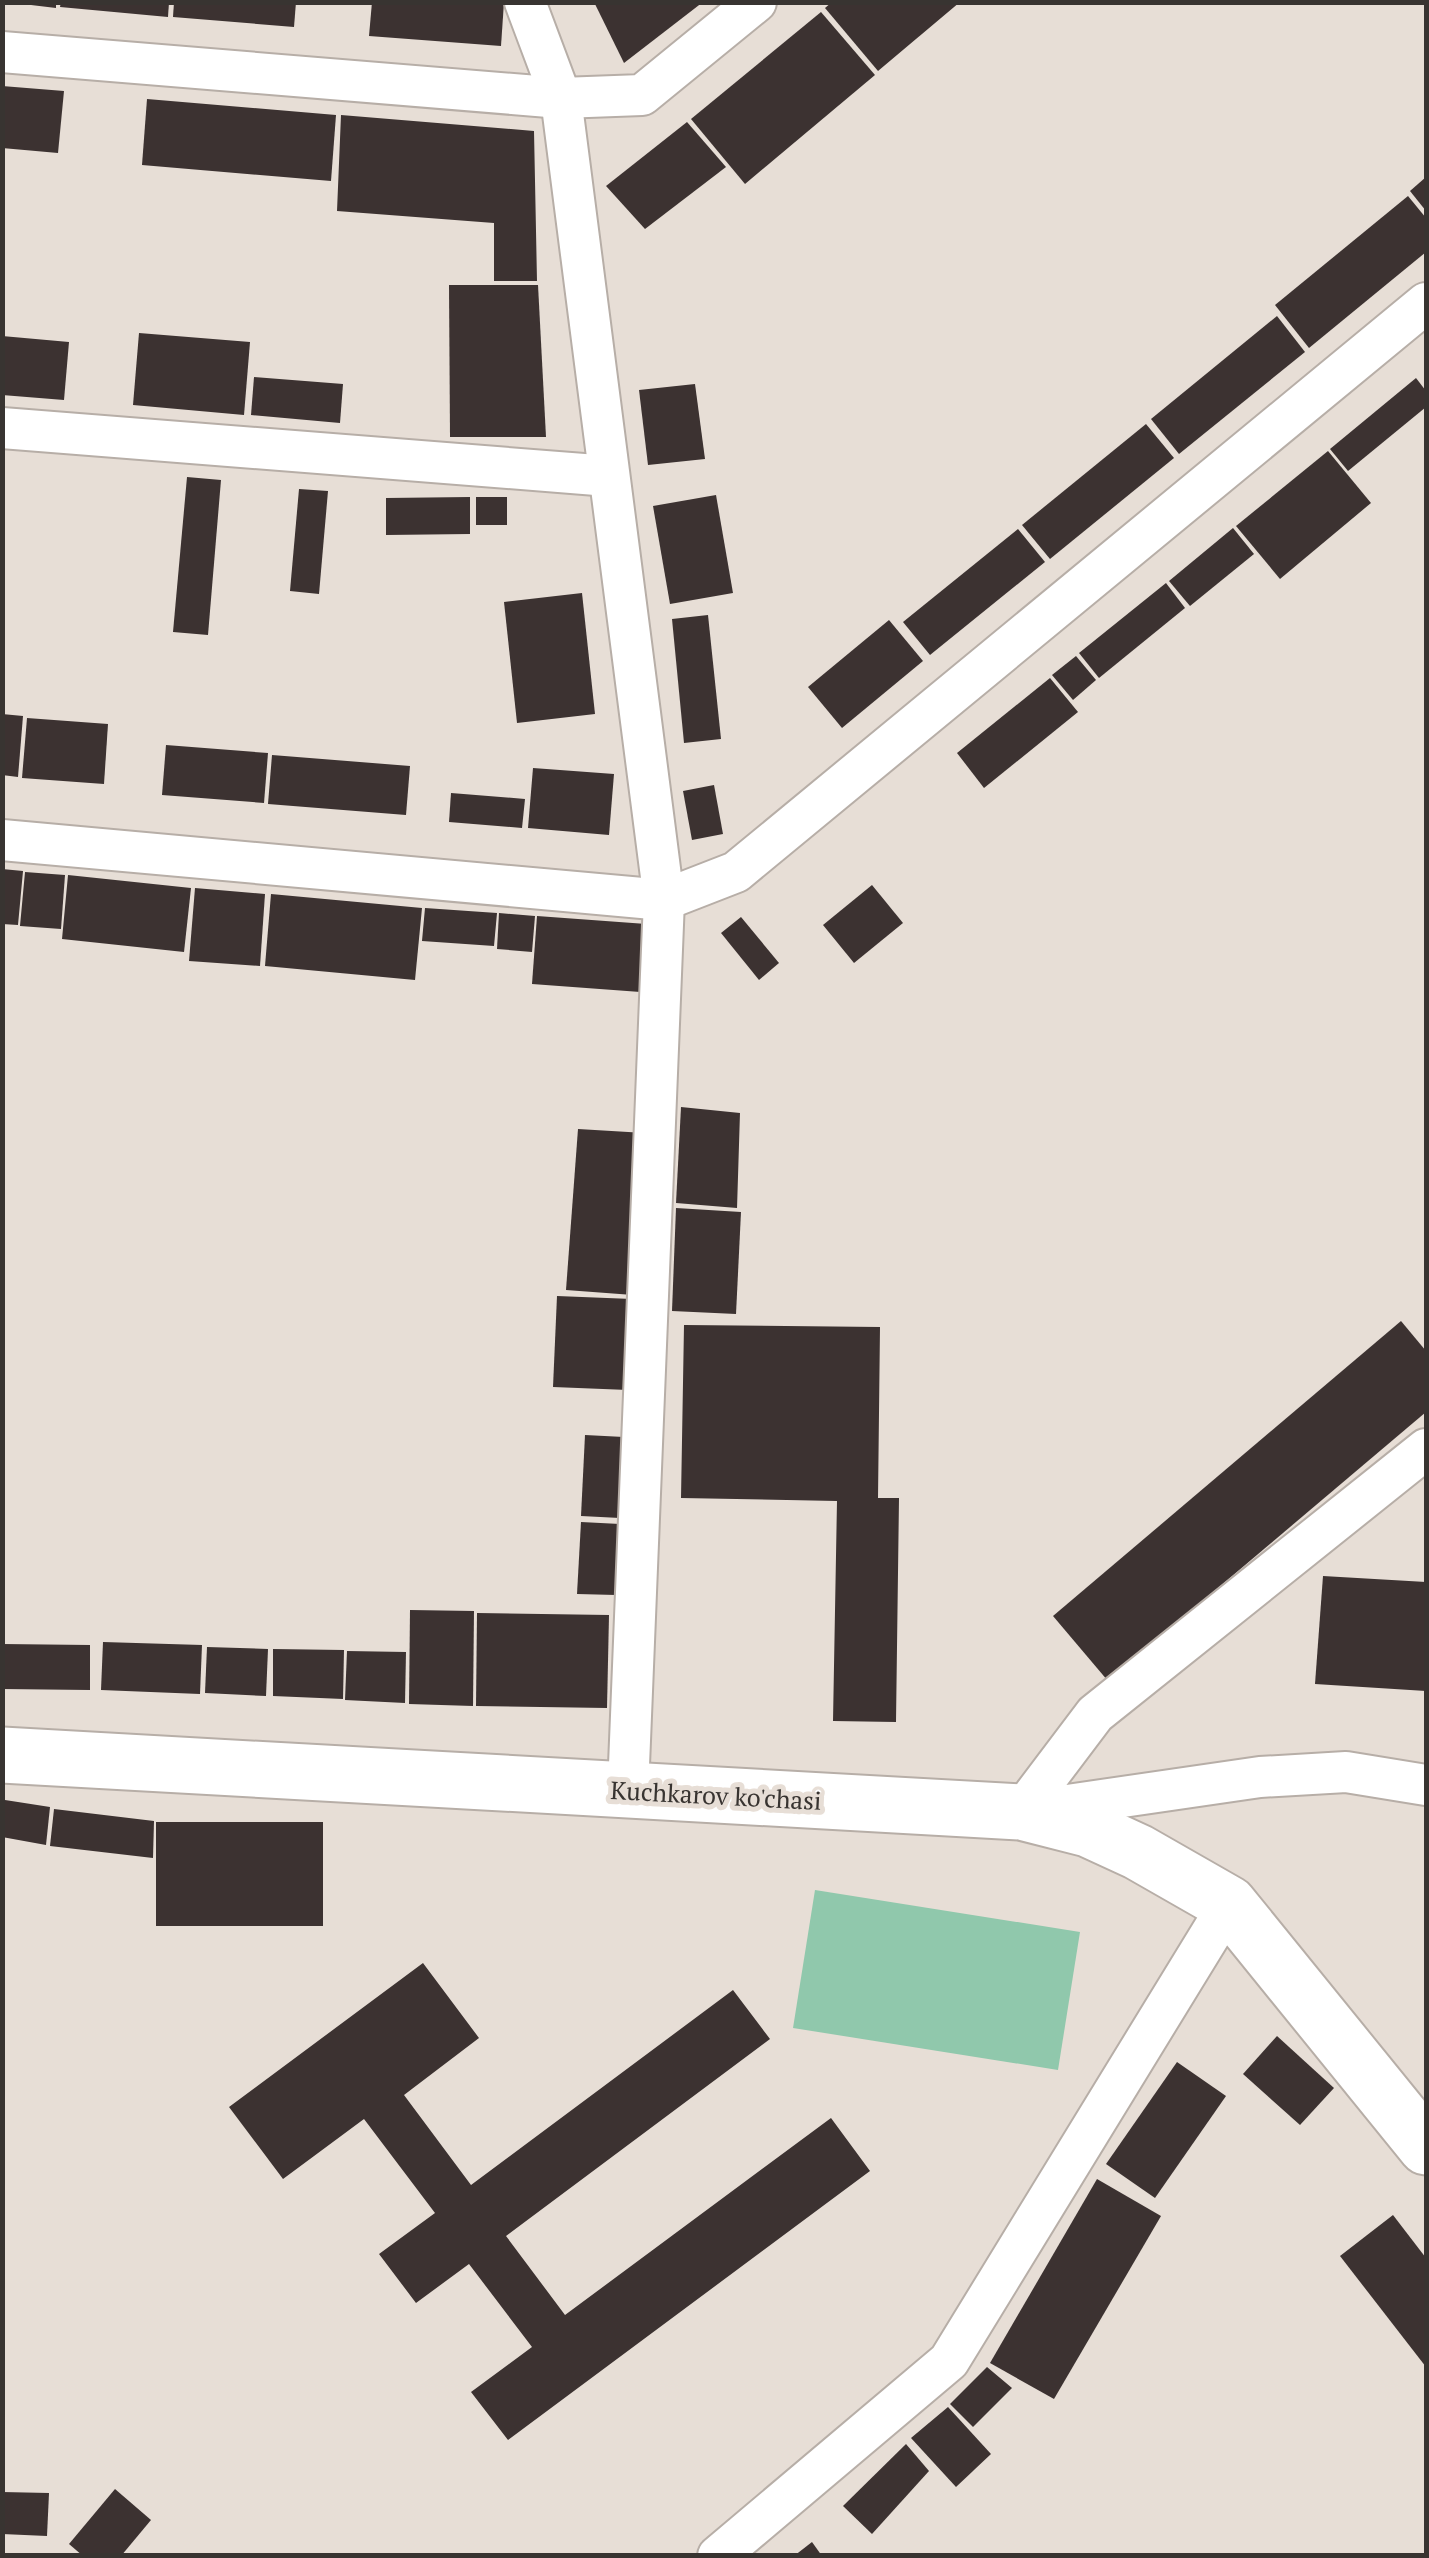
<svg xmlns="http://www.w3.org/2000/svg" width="1429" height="2558" viewBox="0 0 1429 2558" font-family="'PT Serif',serif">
	<rect width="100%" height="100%" fill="#e7ded6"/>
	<polygon fill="#90c8ac" points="815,1890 1080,1932 1058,2070 793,2028"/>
	<g fill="#3c3231">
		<polygon points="31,2 56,2 56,8 31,5"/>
		<polygon points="61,2 169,2 168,17 60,7"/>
		<polygon points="174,2 296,2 294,27 173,17"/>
		<polygon points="372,2 504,2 501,46 369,36"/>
		<polygon points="594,2 703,2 624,63"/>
		<polygon points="832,2 960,2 878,71 825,8"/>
		<polygon points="821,12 875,75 745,184 691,119"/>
		<polygon points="2,86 64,91 58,153 2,148"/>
		<polygon points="147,99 336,115 331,181 142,165"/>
		<polygon points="341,115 534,131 537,281 494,281 494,223 337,211"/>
		<polygon points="687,122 726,167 645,229 606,186"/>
		<polygon points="1426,177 1426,211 1410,191"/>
		<polygon points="1408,196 1426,218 1426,252 1309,348 1275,305"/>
		<polygon points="449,285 538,285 546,437 450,437"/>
		<polygon points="1277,316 1305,352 1179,454 1151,419"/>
		<polygon points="139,333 250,342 244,415 133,405"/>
		<polygon points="2,336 69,342 64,400 2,395"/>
		<polygon points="254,377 343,384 340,423 251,415"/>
		<polygon points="1416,378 1426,391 1426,407 1348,471 1330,449"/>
		<polygon points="695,384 705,459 648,465 639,390"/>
		<polygon points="1146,424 1174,458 1050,559 1022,525"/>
		<polygon points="1328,451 1371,503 1280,579 1236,526"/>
		<polygon points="187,477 221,480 208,635 173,632"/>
		<polygon points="299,489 328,491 319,594 290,591"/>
		<polygon points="716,495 733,593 670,604 653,506"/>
		<polygon points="470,497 470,534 386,535 386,498"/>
		<rect x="476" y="497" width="31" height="28"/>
		<polygon points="1233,528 1254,554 1190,606 1169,581"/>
		<polygon points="1018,529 1045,562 930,655 903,622"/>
		<polygon points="1166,583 1185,608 1099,678 1079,653"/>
		<polygon points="582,593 595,714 517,723 504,602"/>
		<polygon points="708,615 721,739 684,743 672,619"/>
		<polygon points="889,620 923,661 842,728 808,687"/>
		<polygon points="1076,656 1096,680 1073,700 1052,675"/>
		<polygon points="1050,678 1078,712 984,788 957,753"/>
		<polygon points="2,714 23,716 18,777 2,775"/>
		<polygon points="27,718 108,724 104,784 22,778"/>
		<polygon points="166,745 268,753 264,803 162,795"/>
		<polygon points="272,755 410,766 406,815 268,804"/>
		<polygon points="533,768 614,774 609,835 528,828"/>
		<polygon points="714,785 723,834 692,840 683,791"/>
		<polygon points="451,793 525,799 522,828 449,822"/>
		<polygon points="2,869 23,871 18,925 2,924"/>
		<polygon points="25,872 65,875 61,929 20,926"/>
		<polygon points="68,875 191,888 184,952 62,939"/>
		<polygon points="872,885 903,923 854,963 823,925"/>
		<polygon points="195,888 265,894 260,966 189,961"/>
		<polygon points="271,894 422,908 415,980 265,966"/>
		<polygon points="425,908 497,913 494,946 422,941"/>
		<polygon points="499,913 535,916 532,952 497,949"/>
		<polygon points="537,916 660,925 654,993 532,984"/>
		<polygon points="741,917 779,963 759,980 721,933"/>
		<polygon points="681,1107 740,1113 737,1208 676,1203"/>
		<polygon points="578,1129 645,1133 633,1295 566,1290"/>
		<polygon points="676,1208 741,1212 736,1314 672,1311"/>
		<polygon points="557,1296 632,1299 628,1390 553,1387"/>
		<polygon points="1401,1321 1426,1351 1426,1412 1108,1681 1053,1616"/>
		<polygon points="684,1325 880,1327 878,1498 899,1498 896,1722 833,1721 837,1501 681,1498"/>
		<polygon points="585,1435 624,1437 620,1518 581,1516"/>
		<polygon points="581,1522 620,1524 616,1595 577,1594"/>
		<polygon points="1323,1576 1426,1582 1426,1691 1315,1684"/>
		<polygon points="410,1610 474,1611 473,1706 409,1704"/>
		<polygon points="477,1613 609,1615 607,1708 476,1706"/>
		<polygon points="103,1642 202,1645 200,1694 101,1690"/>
		<polygon points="2,1644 90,1645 90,1690 2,1689"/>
		<polygon points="207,1647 268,1649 266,1696 205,1693"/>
		<polygon points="273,1649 344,1650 343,1699 273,1696"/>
		<polygon points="347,1651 406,1652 405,1703 345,1700"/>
		<polygon points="5,1800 50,1807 46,1845 2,1837"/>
		<polygon points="54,1809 154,1821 153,1858 50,1846"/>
		<rect x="156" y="1822" width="167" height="104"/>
		<polygon points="423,1963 479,2038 404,2095 471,2185 733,1990 770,2039 506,2236 565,2315 831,2118 870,2171 508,2440 471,2392 532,2347 469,2264 416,2303 379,2254 435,2213 364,2119 283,2179 229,2107"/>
		<polygon points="1277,2036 1334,2088 1300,2125 1243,2074"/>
		<polygon points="1177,2062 1226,2096 1155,2198 1106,2164"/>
		<polygon points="1097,2179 1161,2216 1054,2399 990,2363"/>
		<polygon points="1393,2215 1426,2258 1426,2367 1340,2256"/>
		<polygon points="987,2367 1012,2388 973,2427 950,2404"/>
		<polygon points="948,2407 991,2454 956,2487 911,2438"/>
		<polygon points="906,2444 929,2471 872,2534 843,2506"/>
		<polygon points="115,2489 151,2520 121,2556 83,2556 69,2544"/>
		<polygon points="2,2492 49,2493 47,2536 2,2534"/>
		<polygon points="812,2542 822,2556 794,2556"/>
	</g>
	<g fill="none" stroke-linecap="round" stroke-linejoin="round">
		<defs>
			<g id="minor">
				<polyline points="525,2 561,98 664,900 628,1790"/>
				<polyline points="2,52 561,98 642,95 756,2"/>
				<polyline points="2,428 609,476"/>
				<polyline points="2,840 664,900 736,872 1426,303"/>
				<polyline points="1040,1809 1260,1777 1346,1772 1426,1785"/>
				<polyline points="1021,1812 1095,1714 1426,1449"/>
				<polyline points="718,2556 949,2361 1229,1904"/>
			</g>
			<polyline id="secondary" points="2,1755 1021,1812 1088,1829 1138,1852 1229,1904 1426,2147"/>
		</defs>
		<use href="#minor" stroke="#b7aea7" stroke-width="44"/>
		<use href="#secondary" stroke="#b7aea7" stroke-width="59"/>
		<use href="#minor" stroke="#fff" stroke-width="40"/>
		<use href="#secondary" stroke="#fff" stroke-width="55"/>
	</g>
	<g text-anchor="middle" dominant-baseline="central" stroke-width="10" stroke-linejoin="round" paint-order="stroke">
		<g font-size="25" fill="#383431" stroke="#e7ded6">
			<text transform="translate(716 1795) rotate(3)">Kuchkarov ko'chasi</text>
		</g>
	</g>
	<rect width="1429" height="2558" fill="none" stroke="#383431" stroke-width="10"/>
</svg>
